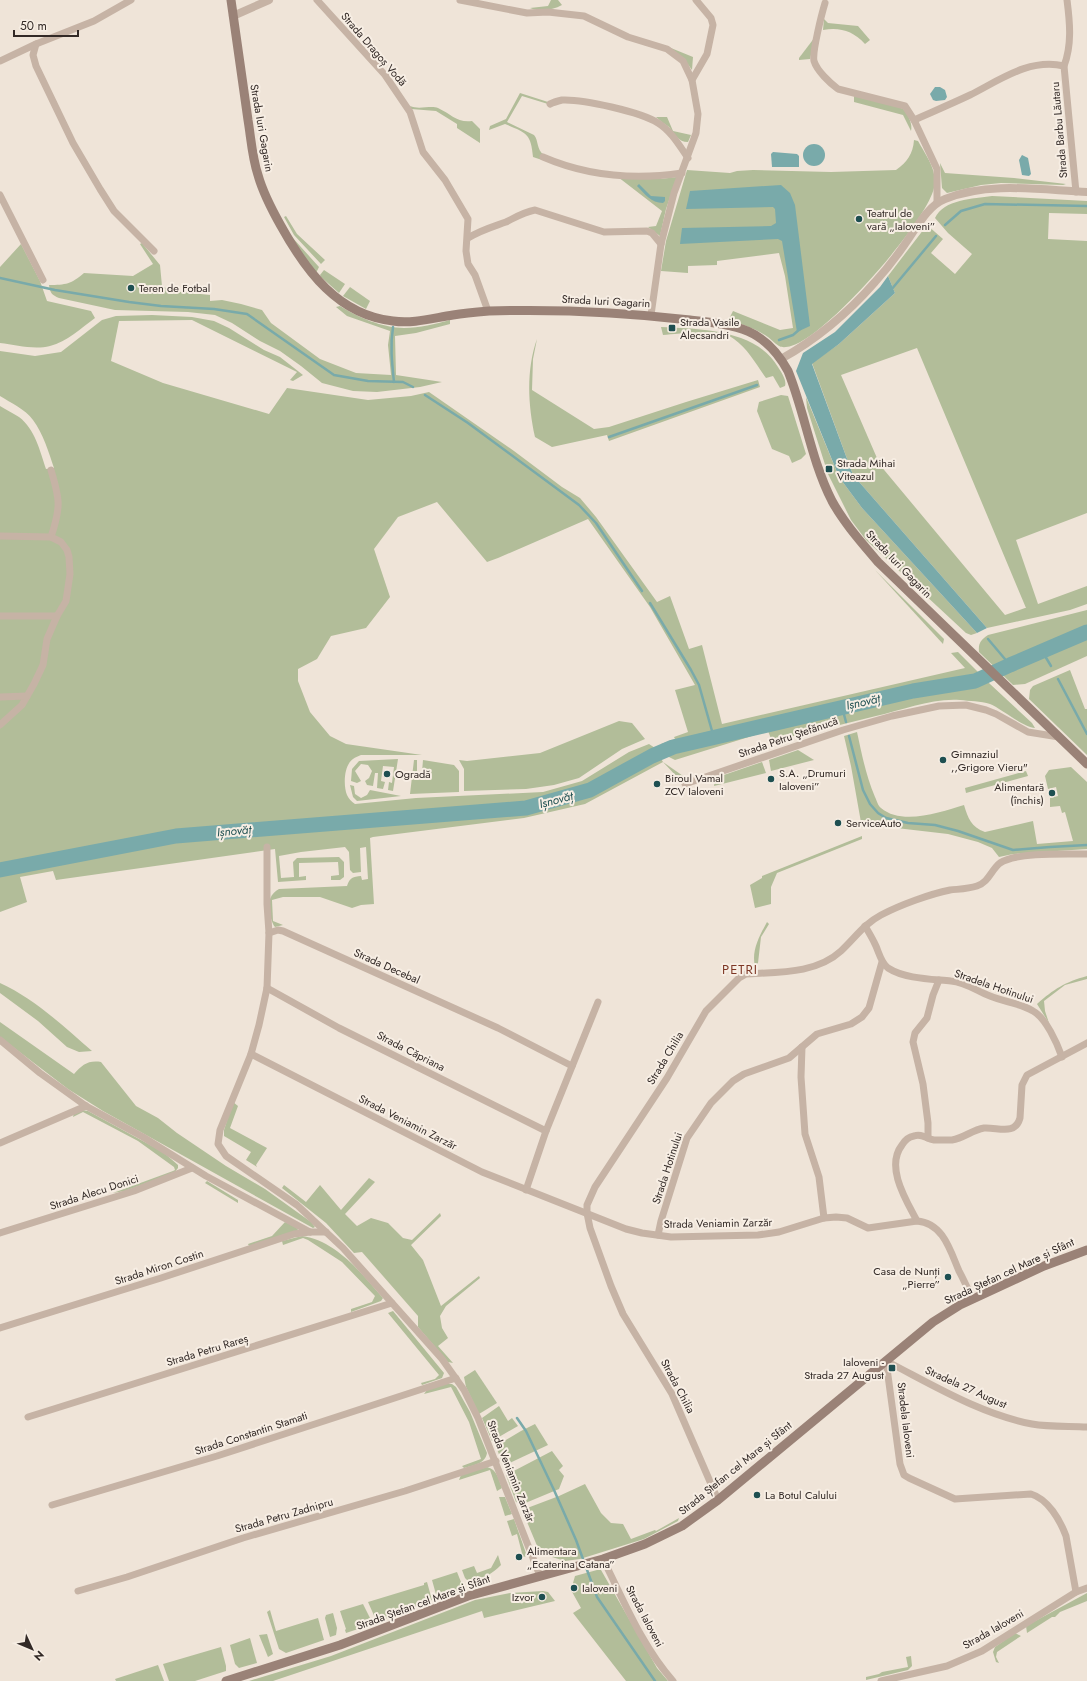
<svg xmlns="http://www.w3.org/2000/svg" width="1087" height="1681" viewBox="0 0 1087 1681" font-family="Jost,sans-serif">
	<rect width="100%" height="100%" fill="#efe4d8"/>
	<g fill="#b2bd99" fill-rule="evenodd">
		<path d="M551 0H558L562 5C553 10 540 12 530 8L548 6Z"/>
		<path d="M824 19 828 23 858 26 870 40 865 44C853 31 840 27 823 30Z"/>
		<polygon points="815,37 810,59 799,60 799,58"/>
		<polygon points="666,46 693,57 692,70 684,59"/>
		<path d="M520 93 548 102V104L522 96 507 122 534 135C539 141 536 149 544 155L542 160 533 157C531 133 526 133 505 124L489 130 490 126 506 119Z"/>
		<path d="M854 96C863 98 897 105 903 109 908 113 913 125 911 131L903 115 854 102Z"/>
		<path d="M410 106C419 110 431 105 438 108 451 114 457 123 472 121L480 129V143L457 128V124L436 111 411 109Z"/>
		<path d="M656 117H667L673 131 691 135 688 142C678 142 675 134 669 127 665 124 660 121 656 117Z"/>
		<path d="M914 140 918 141C926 156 938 170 934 188 926 223 826 337 791 346 788 347 782 348 779 346 774 343 770 338 765 335 754 328 740 324 729 319L733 311 780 330 793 328 785 276 779 253 717 261V265L688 266V273L661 271 666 241 687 170 730 173 737 171 753 170 831 172 896 170C907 162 913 154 914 140Z"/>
		<polygon points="940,163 945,173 1014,178 1066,184 1063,185 1001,183 981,185 947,193 942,188"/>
		<polygon points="618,177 660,179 677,177 666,209 660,236 648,227 656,226 662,211"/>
		<path d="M992 196 1087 201V214L1049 213 1048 239 1087 241V513L1016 540 1038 604 1087 586V604L1070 610 987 628 853 475 812 363 839 344 895 293 888 276 927 225 943 239 931 253 955 274 972 254 948 233 935 218C944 199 973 199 992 196ZM917 348 1026 608H1025L1005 615 880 465 841 375Z"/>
		<polygon points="286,216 297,234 325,260 321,264 294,235 284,217"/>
		<polygon points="280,218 291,236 319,267 316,273 299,251"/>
		<path d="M142 243 160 265 162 286 172 291 210 295V301L222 300 241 304 262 310 271 323 320 359 356 373 391 375 388 345 390 331 347 316 336 307 340 306C357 317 383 328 404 328 420 328 435 324 450 320V324L416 333 395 336 396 375 442 382 420 387 377 392 353 391 322 383 301 366 280 351 260 341 232 323 215 315 188 312 115 310 59 298C52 295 50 293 49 285 66 285 71 284 84 273L133 276 153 264 140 244Z"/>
		<path d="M21 244 40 281 47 301 91 311 95 318C81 328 67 342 50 346 34 350 16 345 0 343V267Z"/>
		<polygon points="324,270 345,284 339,293 321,277 320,275"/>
		<polygon points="350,287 370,301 366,309 343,296"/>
		<path d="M152 315 192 317 214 321 229 328 264 350 280 357 303 375 293 381 290 380 297 372 192 320 119 321 111 361 163 383 269 414 287 388 368 400 411 396 429 392 514 451 562 487 580 498 596 517 657 602 670 596 689 649 702 645 722 724 965 668 951 653 958 652 990 684 1032 723 1035 728C1024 728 1002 709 990 704 981 701 969 701 960 700 932 698 903 710 876 716 841 725 806 733 772 741L768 731 675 760 667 756 661 744 675 739 674 737 688 732 675 690 695 685 650 607 588 519 498 558 487 562 437 502 398 517 374 549 390 597 366 628 331 636 317 659 298 669V681L310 712 330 736 346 744 422 755H361C359 756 355 757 353 759 344 765 343 785 347 795 349 799 351 801 355 804L416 798 543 792 582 781 629 752 649 744 655 748 663 762 686 778 680 780 663 762 585 804 524 818 373 837 370 838 374 904 361 905 352 908 320 897H283L272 900 273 921 283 925 275 927C270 921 268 906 270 899 272 894 275 891 279 889L347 886C350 877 353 877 361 876L362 880 368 879 366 847 360 848 361 872 353 873 350 870 349 852 345 847 301 852 279 856 281 878 294 877 293 862 297 858 339 857 344 862V877L340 880H331V876L339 875 338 862 299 863V877L306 876V880L278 882 275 849 56 880 53 871 20 877 27 902 0 912V406C6 410 13 413 19 417 35 429 40 451 46 469L54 468C49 453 43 433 33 420 25 409 11 403 0 396V351L35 356 61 352 102 320 116 316Z"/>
		<path d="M661 327C699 329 756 329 778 367 781 372 787 380 785 386L780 388 773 376 766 378C756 364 748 349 734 339 721 329 679 334 663 335Z"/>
		<path d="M537 339 533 359 532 390 594 429 609 427 686 402 758 380 760 387 609 441 607 435 552 447 535 437C528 405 526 370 537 339Z"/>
		<polygon points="781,395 788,396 806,454 801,459 792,463 789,456 772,449 757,411 759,402"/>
		<polygon points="806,397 839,477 862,508 977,633 971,635 966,633 866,540 851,520 828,474 807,408"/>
		<polygon points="875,570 944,639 943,644"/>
		<path d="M1087 610V656L1025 684 1013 685 979 652C978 643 981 640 988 635Z"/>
		<polygon points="1070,670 1085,709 1087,709 1087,755 1029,699 1030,690 1033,686"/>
		<polygon points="619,721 632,723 645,739 622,749 579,778 554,785 526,789 464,791 464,769 459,760 467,761 540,753"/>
		<path d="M857 732C862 755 866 776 875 797 877 801 878 806 881 808 902 826 941 812 964 805 968 818 971 827 985 832L1033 821 1037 844 1073 841 1065 812 1062 813 1060 806 1050 807V798L1058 796 1056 787 1048 789 1045 776 1049 770 1071 767 1087 782V849L1013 854 999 857 992 848 978 842 948 834 879 826 862 828 851 766 844 736Z"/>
		<polygon points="798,750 814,760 771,771 769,760"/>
		<polygon points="398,759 393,791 388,790 389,782 392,783 394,767 383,766 381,781 385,782 383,789 377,788 378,773 375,773 373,786 367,785 365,781 369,778 372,771 368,765 361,764 355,771 361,781 357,783 351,781 352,769 359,761"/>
		<polygon points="414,760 417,760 417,772 422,772 423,760 454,765 459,771 459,792 410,794"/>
		<polygon points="762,762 766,773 714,786 715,778"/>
		<polygon points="1026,771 1028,776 966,793 965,788"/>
		<polygon points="350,785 354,786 355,794 361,798 367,795 370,790 401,796 357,801 353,797"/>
		<polygon points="862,836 862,839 777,873 771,887 771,904 755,908 750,885 762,878 762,876"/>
		<path d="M767 922 769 924 761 937 758 963 755 966C751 951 760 935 767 922Z"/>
		<path d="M1087 976V979L1065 985 1044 1001 1045 1011 1049 1023 1037 1004C1054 989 1065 982 1087 976Z"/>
		<path d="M0 983C35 999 63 1026 92 1051L79 1052 67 1047 38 1021 0 993Z"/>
		<path d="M0 1022 74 1074C82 1065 88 1060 101 1062L136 1106 158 1118 177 1133 226 1166 265 1189 311 1222 315 1227 313 1228 103 1111 68 1089 0 1037Z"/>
		<polygon points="233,1102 238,1106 230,1128 267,1148 256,1165 257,1167 246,1160 251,1152 224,1136 224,1130"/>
		<polygon points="82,1110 88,1111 163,1152 178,1165 178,1168 174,1173 125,1191 113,1193 173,1171 175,1170 174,1167 138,1141 83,1112 73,1117 74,1113"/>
		<polygon points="369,1178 375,1182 345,1214 357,1226 371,1218 388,1223 403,1238 412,1240 440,1213 441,1216 411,1245 423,1260 441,1306 479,1276 480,1278 446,1306 440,1316 442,1328 448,1338 438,1346 453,1363 448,1362 418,1327 418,1316 362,1252 354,1253 326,1223 282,1188 284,1185 306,1202 320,1185 341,1210"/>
		<polygon points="207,1181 238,1200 238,1203 205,1183"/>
		<polygon points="285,1222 295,1226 299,1231 249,1246 248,1244 272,1236"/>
		<path d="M302 1236C337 1241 361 1273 383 1298L381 1301 351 1312V1309L372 1302 375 1296 342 1262 308 1240 303 1238 283 1245 282 1241Z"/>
		<polygon points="393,1311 444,1373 442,1378 422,1385 421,1383 435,1379 439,1375 388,1313"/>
		<polygon points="475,1370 497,1403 479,1414 466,1387 464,1377"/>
		<path d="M445 1384H452L456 1387 470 1412 487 1453C485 1464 474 1465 464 1468L462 1466 481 1459 469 1422 451 1387 424 1394 427 1390Z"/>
		<polygon points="499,1406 508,1421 512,1418 518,1426 492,1441 482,1418"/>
		<polygon points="535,1424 548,1445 503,1466 496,1446 521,1431"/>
		<polygon points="552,1451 563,1466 559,1470 564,1476 559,1489 523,1504 516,1502 506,1475"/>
		<path d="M487 1467C497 1469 499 1480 502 1488L497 1491 490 1470 459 1480 461 1475Z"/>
		<polygon points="585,1484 601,1513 611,1523 623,1524 631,1539 655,1530 656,1531 679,1518 678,1521 644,1539 580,1559 565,1561 552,1557 538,1548 522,1510 559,1496"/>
		<polygon points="499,1497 505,1497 512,1514 505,1516"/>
		<polygon points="514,1519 527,1556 523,1557 517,1534 512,1536 507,1521"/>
		<path d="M498 1555 501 1565C492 1574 483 1579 470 1583L465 1578 462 1570 474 1566 477 1573 491 1568Z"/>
		<polygon points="597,1570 601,1570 657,1668 668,1681 626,1681 573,1613 581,1608 571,1590 575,1576"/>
		<polygon points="457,1572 461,1582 466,1587 440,1599 437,1598 432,1580"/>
		<polygon points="427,1582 432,1600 378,1622 376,1620 368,1602 424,1585 424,1583"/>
		<polygon points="543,1591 548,1592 555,1601 484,1618 482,1611 273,1681 249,1681 331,1656 475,1600 510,1593"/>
		<polygon points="1087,1593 1087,1601 1060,1612 1055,1617 1052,1617 1027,1633 1026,1626"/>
		<polygon points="363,1604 373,1624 346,1633 345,1630 346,1629 340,1611"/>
		<polygon points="270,1610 276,1631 318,1618 324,1640 286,1653 279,1649 267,1612"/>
		<polygon points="333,1613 337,1628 336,1635 330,1637 325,1618 326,1615"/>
		<polygon points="1015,1633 1021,1636 997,1652 996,1657 999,1663 996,1662 993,1652 995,1647"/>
		<polygon points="267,1634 273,1654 268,1657 259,1635"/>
		<polygon points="250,1638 257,1663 239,1668 235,1664 230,1645"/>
		<polygon points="221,1647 226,1666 226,1671 195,1681 169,1681 163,1664"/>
		<polygon points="911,1656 912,1666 908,1670 866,1680 866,1677 879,1674 882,1672 908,1667 906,1657"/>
		<polygon points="158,1665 164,1681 116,1681 115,1679"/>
	</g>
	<g fill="#79aaaa">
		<polygon points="935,87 940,87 945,90 947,97 945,100 936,101 933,100 930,94"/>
		<circle cx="814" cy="155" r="11"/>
		<polygon points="773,152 797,154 799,156 799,167 772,167 771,154"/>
		<polygon points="1022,155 1028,158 1031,174 1029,176 1022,175 1019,160"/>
		<path d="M639 184 651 196 665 197V201L663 203C651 203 645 194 637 186Z"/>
		<polygon points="781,185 790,193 795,205 810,326 797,332 782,241 778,239 680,244 682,228 771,226 776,223 775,209 773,207 686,209 690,191"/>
		<polygon points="888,276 895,293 839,344 812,364 853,475 987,628 977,633 862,508 839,477 796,371 803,353 835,332 880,287"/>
	</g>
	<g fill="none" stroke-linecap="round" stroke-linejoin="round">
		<g stroke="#79aaaa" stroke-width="2.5">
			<polyline points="945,225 961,211 985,204 1087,206"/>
			<polyline points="0,278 55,290 129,302 161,306 214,309 247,314 334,375 368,381 403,382 413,387"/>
			<polyline points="891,290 936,236"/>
			<path d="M393 327C390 346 392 363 394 382"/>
			<polyline points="779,340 793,335 800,329"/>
			<polyline points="425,395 468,423 579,505 596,523 642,591"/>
			<polyline points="609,437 757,385"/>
			<polyline points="650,603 691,670 699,685 714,738"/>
			<polyline points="988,639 1010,665"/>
			<polyline points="1042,651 1051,666"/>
			<polyline points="1058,679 1087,734"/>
			<polyline points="842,707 846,722"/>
			<polyline points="849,736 863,790 870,804 878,813 886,818 908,823 935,825 958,831 1013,850 1050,847 1087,845"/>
			<polyline points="517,1418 526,1431 554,1490 576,1540 597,1597 655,1681"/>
		</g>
		<polyline stroke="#79aaaa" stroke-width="15" points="0,870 176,836 526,808 590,790 652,756 673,747 913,691 975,681 1010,665 1087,632"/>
		<g stroke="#c6b3a5" stroke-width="7">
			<polyline points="317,0 385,75 410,112 423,152 445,180 468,219 466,251 468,264 475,275 488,311"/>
			<polyline points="460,0 527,13 548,12 584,16 628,37 667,49 683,61 692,80"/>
			<path d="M1067 0C1070 23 1072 45 1064 66L1076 192"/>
			<path d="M825 3C822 13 812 52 814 61 817 71 830 83 838 89L905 106 914 120 937 169V203"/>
			<polyline points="36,44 33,55 36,66 73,143 100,189 114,211 154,251"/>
			<polyline points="0,61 36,44 94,21 131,0"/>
			<path d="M550 104C554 102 558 101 562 100 583 99 641 112 658 123 671 131 679 145 688 158"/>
			<path d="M914 120C932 112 951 104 970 95 1000 80 1029 58 1064 66"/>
			<path d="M543 157C587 176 635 180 682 173"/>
			<polyline points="0,195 43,280"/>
			<path d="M468 238C481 230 492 227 506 222 516 217 524 212 535 210L604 232 647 231 652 233 661 244"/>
			<polyline points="651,315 661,244 674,193 696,133 698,114 692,80 707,54 713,25 711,18 696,0"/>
			<path d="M51 470C60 500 61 507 51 537"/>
			<polyline points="0,536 51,537 61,542 67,550 69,557 70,574 66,601 57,616 47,639 43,665 34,684 22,705 0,725"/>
			<polyline points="0,616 57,616"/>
			<polyline points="0,697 27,696"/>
			<polyline points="685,784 843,730 892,716 939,706 966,705 986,710 996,714 1028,732 1059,737"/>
			<polyline points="267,847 267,904 269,933 267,988 259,1025 251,1054 220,1130 218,1144 226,1156 297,1205 343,1248 442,1359 464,1390 478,1418 540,1576"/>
			<path d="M865 926C868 931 871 936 874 942 879 951 880 962 888 968 905 979 932 979 951 981 965 982 977 991 990 996 1004 1002 1020 1003 1033 1011 1046 1018 1057 1043 1062 1057"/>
			<polyline points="269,933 278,930 283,931 498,1028 572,1066"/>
			<polyline points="267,988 339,1028 546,1131"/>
			<polyline points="0,1040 40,1073 86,1106 143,1137 206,1176 310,1232"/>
			<polyline points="802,1047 801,1077 805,1134 819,1177 824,1218"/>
			<path d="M251 1054 482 1172 626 1229 642 1233 671 1237 758 1235 779 1232 824 1218 836 1217 847 1218 868 1228 917 1221C906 1200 885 1167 902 1145 905 1140 908 1137 914 1136 922 1133 926 1139 934 1140 940 1140 947 1140 952 1140 964 1138 972 1130 984 1128 998 1127 1015 1136 1020 1118L1022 1085 1027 1075 1087 1043"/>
			<polyline points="928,1138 928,1123 923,1084 913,1042 915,1033 927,1018 933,995 939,980"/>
			<polyline points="0,1143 86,1106"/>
			<polyline points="526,1190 546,1131 598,1002"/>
			<path d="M917 1221C943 1223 950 1250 959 1271 964 1280 968 1290 973 1299"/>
			<polyline points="0,1233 134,1191 192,1168"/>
			<polyline points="658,1235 661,1221 687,1138 711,1103 733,1081 744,1074 789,1058 817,1034 851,1024 862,1017 869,1008 882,962"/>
			<polyline points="0,1328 161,1278 294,1234 310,1232 326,1232"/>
			<path d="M886 1361 900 1464 904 1475 909 1478 955 1499 1031 1494C1048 1499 1060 1520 1066 1536L1076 1592"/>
			<path d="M886 1361C933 1385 980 1414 1032 1424 1049 1427 1069 1426 1087 1427"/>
			<polyline points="28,1417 392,1303"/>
			<path d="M718 1500 672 1394 623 1314 611 1286 590 1228 587 1213V1205L595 1187 667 1078 706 1011 739 978 746 974C778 972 816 974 841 951 855 938 864 924 881 915 900 905 930 894 950 890 959 889 968 889 977 886 989 882 991 870 1000 863 1016 852 1066 854 1087 854"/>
			<polyline points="52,1505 217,1456 456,1378"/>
			<path d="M603 1559C624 1601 642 1646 673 1681"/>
			<polyline points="78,1591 127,1577 243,1538 405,1491 496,1461"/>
			<polyline points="881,1681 947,1666 982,1651 1076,1592 1087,1588"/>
		</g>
		<g stroke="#c6b3a5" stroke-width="8">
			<polyline points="233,16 269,0"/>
			<path d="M781 359C817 339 848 313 875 282 886 270 896 257 905 244 916 229 927 206 945 199 989 181 1041 190 1087 192"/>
		</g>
		<g stroke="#9a8277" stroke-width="9">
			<path d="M231 0C237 40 242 80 248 120 251 138 252 157 258 175 263 193 272 210 281 226 306 271 338 315 393 321 413 324 433 318 453 315 465 313 477 312 489 311 556 309 623 312 690 320 735 325 764 327 788 371 805 413 811 460 832 501 844 523 862 543 878 562L1087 764"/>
			<polyline points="226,1681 340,1645 468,1596 603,1559 645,1544 682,1526 718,1500 933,1322 960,1305 1044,1266 1087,1250"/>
		</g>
	</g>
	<g fill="#1e4f51" stroke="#f7eee4" stroke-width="1.5">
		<circle cx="859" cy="219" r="4"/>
		<circle cx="131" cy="288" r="4"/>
		<rect x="668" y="324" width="8" height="8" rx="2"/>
		<rect x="825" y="465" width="8" height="8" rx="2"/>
		<circle cx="943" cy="760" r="4"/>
		<circle cx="387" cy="774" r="4"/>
		<circle cx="771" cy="779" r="4"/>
		<circle cx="657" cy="784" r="4"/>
		<circle cx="1052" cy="793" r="4"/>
		<circle cx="838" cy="823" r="4"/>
		<circle cx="948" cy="1277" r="4"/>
		<rect x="888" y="1364" width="8" height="8" rx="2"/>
		<circle cx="757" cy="1495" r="4"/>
		<circle cx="519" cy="1557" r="4"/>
		<circle cx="574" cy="1588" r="4"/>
		<circle cx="542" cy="1597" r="4"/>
	</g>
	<g text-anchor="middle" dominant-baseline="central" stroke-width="4" stroke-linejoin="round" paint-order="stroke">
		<g font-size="11" fill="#322926" stroke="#f7eee4">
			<text transform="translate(374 49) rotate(49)">Strada Dragoș Vodă</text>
			<text transform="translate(262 128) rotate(80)">Strada Iuri Gagarin</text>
			<text transform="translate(1059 130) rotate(-95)">Strada Barbu Lăutaru</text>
			<text transform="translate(606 301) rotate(3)">Strada Iuri Gagarin</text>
			<text transform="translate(899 564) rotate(46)">Strada Iuri Gagarin</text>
			<text transform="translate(788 737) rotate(-19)">Strada Petru Ştefănucă</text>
			<text transform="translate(387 966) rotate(24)">Strada Decebal</text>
			<text transform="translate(994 986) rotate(19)">Stradela Hotinului</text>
			<text transform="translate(411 1051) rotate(27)">Strada Căpriana</text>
			<text transform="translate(665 1058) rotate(-59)">Strada Chilia</text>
			<text transform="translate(408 1122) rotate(27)">Strada Veniamin Zarzăr</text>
			<text transform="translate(667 1168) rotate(-72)">Strada Hotinului</text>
			<text transform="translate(94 1192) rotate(-18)">Strada Alecu Donici</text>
			<text transform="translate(718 1223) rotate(-1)">Strada Veniamin Zarzăr</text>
			<text transform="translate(159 1267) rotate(-18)">Strada Miron Costin</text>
			<text transform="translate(1009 1271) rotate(-25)">Strada Ștefan cel Mare și Sfânt</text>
			<text transform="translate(207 1350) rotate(-17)">Strada Petru Rareș</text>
			<text transform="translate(678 1386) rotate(62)">Strada Chilia</text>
			<text transform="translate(966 1387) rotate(24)">Stradela 27 August</text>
			<text transform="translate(906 1420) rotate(83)">Stradela Ialoveni</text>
			<text transform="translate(251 1433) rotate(-18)">Strada Constantin Stamati</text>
			<text transform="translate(735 1468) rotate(-39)">Strada Ștefan cel Mare și Sfânt</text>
			<text transform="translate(511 1471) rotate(68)">Strada Veniamin Zarzăr</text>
			<text transform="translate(284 1515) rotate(-16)">Strada Petru Zadnipru</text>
			<text transform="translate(423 1602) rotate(-20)">Strada Ștefan cel Mare și Sfânt</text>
			<text transform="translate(645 1616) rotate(62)">Strada Ialoveni</text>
			<text transform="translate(993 1629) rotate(-30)">Strada Ialoveni</text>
		</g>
		<g font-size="11" fill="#322926" stroke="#f7eee4" text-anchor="start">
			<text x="867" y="213">Teatrul de<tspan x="867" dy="13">vară „Ialoveni”</tspan></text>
			<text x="139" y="288">Teren de Fotbal</text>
			<text x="680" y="322">Strada Vasile<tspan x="680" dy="13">Alecsandri</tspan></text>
			<text x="837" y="463">Strada Mihai<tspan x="837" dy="13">Viteazul</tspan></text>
			<text x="951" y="754">Gimnaziul<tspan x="951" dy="13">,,Grigore Vieru"</tspan></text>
			<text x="779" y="773">S.A. „Drumuri<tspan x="779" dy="13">Ialoveni”</tspan></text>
			<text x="395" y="774">Ogradă</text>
			<text x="665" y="778">Biroul Vamal<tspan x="665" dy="13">ZCV Ialoveni</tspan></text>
			<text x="1044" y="787" text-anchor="end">Alimentară<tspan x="1044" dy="13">(închis)</tspan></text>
			<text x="846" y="823">ServiceAuto</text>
			<text x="940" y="1271" text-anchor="end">Casa de Nunți<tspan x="940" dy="13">„Pierre”</tspan></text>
			<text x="884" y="1362" text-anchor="end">Ialoveni -<tspan x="884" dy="13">Strada 27 August</tspan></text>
			<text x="765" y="1495">La Botul Calului</text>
			<text x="527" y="1551">Alimentara<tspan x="527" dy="13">„Ecaterina Catana”</tspan></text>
			<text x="582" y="1588">Ialoveni</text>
			<text x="534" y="1597" text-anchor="end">Izvor</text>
		</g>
		<g font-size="12" font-style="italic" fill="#1e4f51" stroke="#f7eee4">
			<text transform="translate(863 702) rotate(-13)">Ișnovăț</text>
			<text transform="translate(556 800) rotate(-15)">Ișnovăț</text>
			<text transform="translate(234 831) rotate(-5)">Ișnovăț</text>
		</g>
		<g font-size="13" letter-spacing="1" fill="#7d3624" stroke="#f7eee4">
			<text x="740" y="969">PETRI</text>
		</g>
	</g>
	<g transform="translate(32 1649) rotate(134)" stroke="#f7eee4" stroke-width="3" paint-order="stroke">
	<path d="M0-3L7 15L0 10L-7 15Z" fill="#322926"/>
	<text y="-6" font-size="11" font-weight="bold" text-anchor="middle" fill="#322926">N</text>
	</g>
	<path d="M14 30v6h64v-6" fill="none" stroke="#322926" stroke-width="2"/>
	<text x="20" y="30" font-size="12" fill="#322926" stroke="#f7eee4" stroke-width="3" paint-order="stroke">50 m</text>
</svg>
